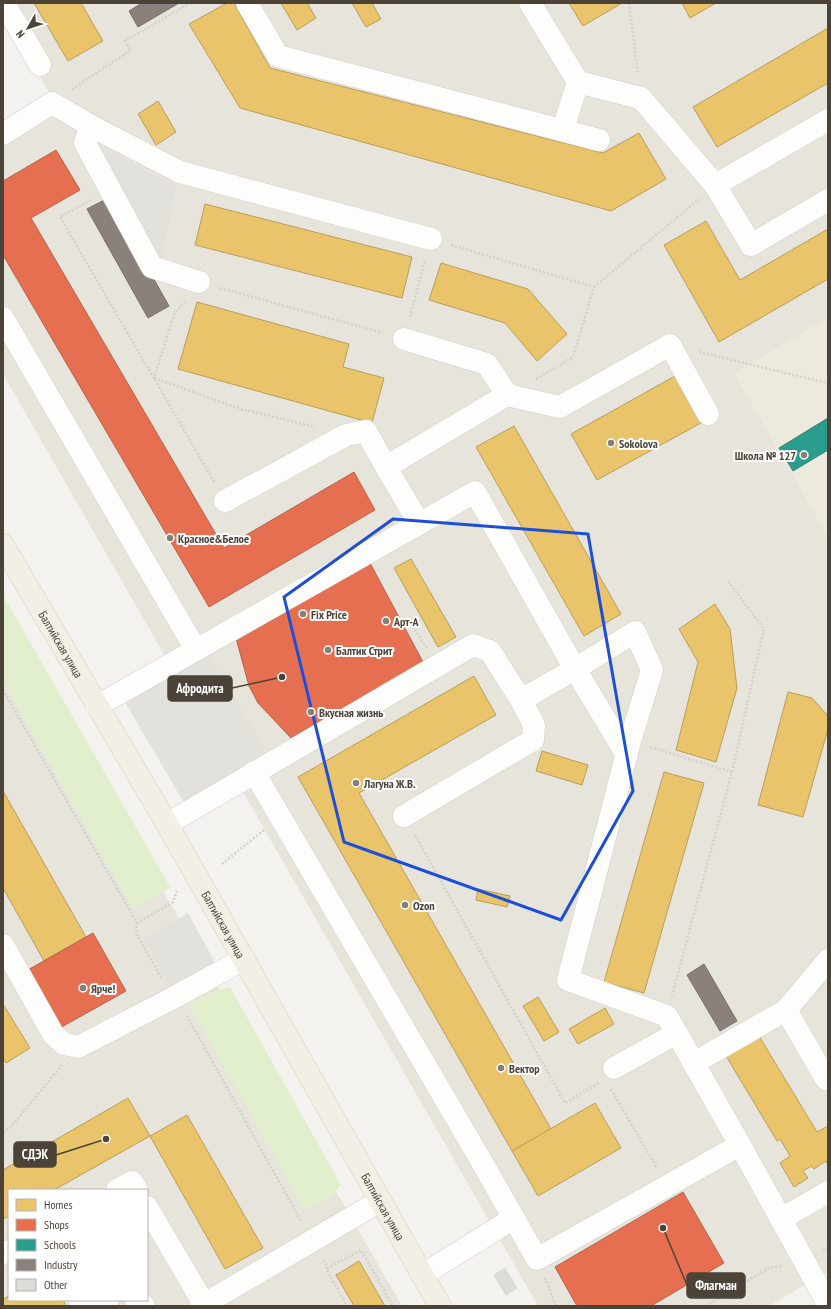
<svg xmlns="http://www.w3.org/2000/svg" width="831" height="1309" viewBox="0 0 831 1309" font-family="'PT Sans Narrow',sans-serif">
	<rect width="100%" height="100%" fill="#f3f2ee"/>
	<g fill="#e7e4db" fill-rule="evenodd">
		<polygon points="3,3 828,3 828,1271 769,1306 538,1306 3,374 3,129 52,97 3,14"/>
		<path d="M3 620 157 880 402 1306H3ZM9 1190H147V1300H9Z"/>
	</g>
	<polygon fill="#eee9dd" points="828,318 828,537 734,373"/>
	<g fill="#e1efcd">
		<polygon points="3,595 170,887 133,909 3,681"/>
		<polygon points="230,987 341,1185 330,1197 305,1210 189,1004 199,998"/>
	</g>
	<g fill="#e3e1dc">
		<polygon points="95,141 176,188 161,262"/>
		<polygon points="209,654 268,755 184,803 125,702"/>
		<polygon points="188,913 216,964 171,990 143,939"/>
	</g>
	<g fill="#e9c46a" stroke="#ba9d5b">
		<polygon points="34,3 81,3 103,41 68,61"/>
		<polygon points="227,3 234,3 270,68 603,153 639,133 666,179 611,211 240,108 189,24"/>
		<polygon points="281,3 307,3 316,18 297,30"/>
		<polygon points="352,3 372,3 381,19 366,27"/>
		<polygon points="569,3 622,3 583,26"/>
		<polygon points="682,3 716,3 690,18"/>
		<polygon points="828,28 828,83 717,147 693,107"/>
		<polygon points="158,101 176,132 156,145 138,114"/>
		<polygon points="205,204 412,257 402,298 195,245"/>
		<polygon points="706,221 740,280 828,229 828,279 719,342 664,245"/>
		<polygon points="441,263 528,289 567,334 537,361 505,323 429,300"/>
		<polygon points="197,302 349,344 343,367 384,378 372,423 178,369"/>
		<polygon points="675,376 701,423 597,480 571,434"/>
		<polygon points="514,426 621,614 584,636 476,447"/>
		<polygon points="411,559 456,637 438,647 394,568"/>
		<polygon points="715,604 730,629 737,688 716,762 676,750 698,662 679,629"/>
		<polygon points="474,676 496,715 359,793 551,1129 512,1151 298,777"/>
		<polygon points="788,692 812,698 828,716 828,729 803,817 758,805"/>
		<polygon points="542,751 588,765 582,785 536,771"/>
		<polygon points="664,772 704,783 644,993 604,982"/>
		<polygon points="3,791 86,937 44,961 3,888"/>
		<polygon points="478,889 510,896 507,907 476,900"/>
		<polygon points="538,997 559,1032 544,1041 523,1006"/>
		<polygon points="3,1004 30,1048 6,1063 3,1058"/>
		<polygon points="605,1008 614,1024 578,1044 569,1029"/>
		<polygon points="759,1036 817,1132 828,1126 828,1165 826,1161 814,1169 811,1166 803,1171 808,1178 794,1187 780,1163 790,1156 780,1139 777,1141 726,1056"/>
		<polygon points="128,1098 150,1136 54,1190 9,1190 9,1216 3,1219 3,1170"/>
		<polygon points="595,1103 621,1148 538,1196 512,1151"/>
		<polygon points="187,1115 263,1248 225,1269 150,1136"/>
		<polygon points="359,1261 385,1306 354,1306 336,1275"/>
		<polygon points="9,1296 9,1300 63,1300 66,1306 3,1306 3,1299"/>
	</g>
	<g fill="#e76f51" stroke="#b8624a">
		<polygon points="56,150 80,190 31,218 224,548 354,472 375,510 209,607 3,255 3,181"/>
		<polygon points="370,563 423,662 291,738 258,703 249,686 236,638"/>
		<polygon points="93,933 126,991 58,1029 26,971"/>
		<polygon points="683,1192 724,1263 651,1306 577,1306 555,1267"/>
	</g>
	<polygon fill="#2a9d8f" stroke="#348275" points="828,418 828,450 793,471 779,448"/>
	<g fill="#8a817c" stroke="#776e68">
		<polygon points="142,3 179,3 138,27 129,11"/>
		<polygon points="108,198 169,306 148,318 87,209"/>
		<polygon points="704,964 737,1021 720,1031 687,975"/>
	</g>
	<polygon fill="#dddbd6" stroke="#dcd9d3" points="505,1268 517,1288 506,1295 494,1275"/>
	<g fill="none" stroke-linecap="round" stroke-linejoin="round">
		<defs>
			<g id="minor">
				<polyline points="4,3 40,65"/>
				<polyline points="247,3 278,56 599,140"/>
				<polyline points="530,3 578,82 641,98 715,185"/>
				<polyline points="828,120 715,185 751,245 828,200"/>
				<polyline points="91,126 85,143 152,267 199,282"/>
				<polyline points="563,129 578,82"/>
				<polyline points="3,134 52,103 91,126 180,172 431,239"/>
				<polyline points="3,318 196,650"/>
				<polyline points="404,339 487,364 507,395"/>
				<polyline points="225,501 346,435 366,431 386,467"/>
				<polyline points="419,523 386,467 507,395 560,407 670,345 708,414"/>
				<polyline points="97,706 475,492 575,669 635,632 652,670 630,741 568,980 667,1016 740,1145 828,1304"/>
				<polyline points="254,772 479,1157 537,1259 740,1145"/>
				<polyline points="404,816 533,740 534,725 521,700 575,669 627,755"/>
				<polyline points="167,824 473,645 490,651 521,700"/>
				<polyline points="3,945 53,1034 64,1044 78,1047 173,998 244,959"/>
				<polyline points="786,1010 828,960"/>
				<polyline points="694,1063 786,1010 826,1079"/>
				<polyline points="614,1068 677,1033"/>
				<polyline points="117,1190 132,1182 137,1190"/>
				<polyline points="147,1207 204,1304"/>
				<polyline points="781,1219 828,1192"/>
				<polyline points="4,1253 9,1251"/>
				<polyline points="422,1275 514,1218"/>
				<polyline points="80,1300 82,1303 108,1300"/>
				<polyline points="136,1300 144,1306"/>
				<polyline points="201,1306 380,1201"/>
			</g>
			<g id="major">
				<path id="s1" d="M3 545 167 824 440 1306"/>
			</g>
		</defs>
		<use href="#minor" stroke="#d1cfcb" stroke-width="23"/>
		<use href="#major" stroke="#d6ceba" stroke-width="23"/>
		<g stroke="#d3d2cc" stroke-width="2.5" stroke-dasharray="2 2" stroke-linecap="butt">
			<polyline points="629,3 638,74"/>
			<polyline points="72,89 131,50 125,41 190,3"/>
			<polyline points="91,200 60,217 215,483"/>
			<polyline points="451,245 594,287"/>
			<polyline points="220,288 383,333"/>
			<polyline points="185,301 174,315 154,378 241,409 315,427"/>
			<polyline points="410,317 425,260"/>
			<polyline points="699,352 827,383"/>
			<polyline points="536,379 573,357 594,287 699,199"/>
			<polyline points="410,623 427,648"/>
			<polyline points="3,690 137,923 136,933 162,979"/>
			<polyline points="650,747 732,772"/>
			<polyline points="415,835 565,1103 599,1083"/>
			<polyline points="222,864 264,830"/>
			<polyline points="137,923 173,902 177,891"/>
			<polyline points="672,996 732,772 764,629 727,580"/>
			<polyline points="187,1016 301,1221"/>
			<polyline points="611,1089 657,1168"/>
			<polyline points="3,1132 11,1127 62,1065"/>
			<polyline points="823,1251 828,1248"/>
			<polyline points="324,1260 328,1268 361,1250 393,1306"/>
			<polyline points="328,1268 326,1269 347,1306"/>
			<polyline points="545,1278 556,1306"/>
			<polyline points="706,1306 769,1268 781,1266"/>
		</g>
		<use href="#minor" stroke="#fdfdfc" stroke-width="22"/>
		<use href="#major" stroke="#f2efe6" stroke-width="22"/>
	</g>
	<path fill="none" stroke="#1d4ed8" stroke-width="3" stroke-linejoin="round" d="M393 519 588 534 633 791 561 920 344 842 284 597Z"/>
	<g fill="#868078" stroke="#fff" stroke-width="1.5">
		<circle cx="611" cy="443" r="4"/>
		<circle cx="804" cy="455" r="4"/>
		<circle cx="170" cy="538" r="4"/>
		<circle cx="303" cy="614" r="4"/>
		<circle cx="386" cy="621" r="4"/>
		<circle cx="328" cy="650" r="4"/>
		<circle cx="311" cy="712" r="4"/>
		<circle cx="356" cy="783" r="4"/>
		<circle cx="405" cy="905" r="4"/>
		<circle cx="83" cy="988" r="4"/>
		<circle cx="501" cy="1068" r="4"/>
	</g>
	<g text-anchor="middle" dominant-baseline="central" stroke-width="4" stroke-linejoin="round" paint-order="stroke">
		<g font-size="12" font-weight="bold" fill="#4b4338" stroke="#fff" text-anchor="start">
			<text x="619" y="443">Sokolova</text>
			<text x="796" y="455" text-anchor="end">Школа № 127</text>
			<text x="178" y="538">Красное&amp;Белое</text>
			<text x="311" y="614">Fix Price</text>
			<text x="394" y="621">Арт-А</text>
			<text x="336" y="650">Балтик Стрит</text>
			<text x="319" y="712">Вкусная жизнь</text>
			<text x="364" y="783">Лагуна Ж.В.</text>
			<text x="413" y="905">Ozon</text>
			<text x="91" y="988">Ярче!</text>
			<text x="509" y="1068">Вектор</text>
		</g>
		<g font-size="12" fill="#4b4338" stroke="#fff">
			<text stroke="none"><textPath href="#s1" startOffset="115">Балтийская улица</textPath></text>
			<text stroke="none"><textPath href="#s1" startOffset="439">Балтийская улица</textPath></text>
			<text stroke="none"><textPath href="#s1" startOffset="763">Балтийская улица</textPath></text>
		</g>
	</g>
	<path fill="none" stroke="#4b4338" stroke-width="1.5" d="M282 677L232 688M106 1139L56 1155M663 1228L687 1285"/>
	<g fill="#4b4338" stroke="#fff" stroke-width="1.5">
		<circle cx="282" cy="677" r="4"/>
		<circle cx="106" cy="1139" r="4"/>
		<circle cx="663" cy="1228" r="4"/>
	</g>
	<g fill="#4b4338" stroke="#4b4338" stroke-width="1.5">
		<rect x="168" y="676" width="64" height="25" rx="4"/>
		<rect x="14" y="1142" width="42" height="25" rx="4"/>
		<rect x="687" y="1273" width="58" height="25" rx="4"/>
	</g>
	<g font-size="13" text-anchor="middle" font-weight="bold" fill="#fff">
		<text x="200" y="693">Афродита</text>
		<text x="35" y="1159">СДЭК</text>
		<text x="716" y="1290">Флагман</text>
	</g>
	<rect width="831" height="1309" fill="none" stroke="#4b4338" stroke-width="8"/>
	<rect x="8" y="1189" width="140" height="112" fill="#ffffff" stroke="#b7b4af"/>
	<rect x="16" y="1199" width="20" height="12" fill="#e9c46a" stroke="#b7b4af"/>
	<text x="44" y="1209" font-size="12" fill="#4b4338">Homes</text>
	<rect x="16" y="1219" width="20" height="12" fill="#e76f51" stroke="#b7b4af"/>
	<text x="44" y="1229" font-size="12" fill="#4b4338">Shops</text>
	<rect x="16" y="1239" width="20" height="12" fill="#2a9d8f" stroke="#b7b4af"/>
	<text x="44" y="1249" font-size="12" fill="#4b4338">Schools</text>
	<rect x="16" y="1259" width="20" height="12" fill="#8a817c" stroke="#b7b4af"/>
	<text x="44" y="1269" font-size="12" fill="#4b4338">Industry</text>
	<rect x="16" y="1279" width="20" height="12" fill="#dddbd6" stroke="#b7b4af"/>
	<text x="44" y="1289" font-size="12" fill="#4b4338">Other</text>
	<g transform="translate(28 28) rotate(231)" stroke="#ffffff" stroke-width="3" paint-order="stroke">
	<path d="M0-3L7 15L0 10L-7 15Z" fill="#4b4338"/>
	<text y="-6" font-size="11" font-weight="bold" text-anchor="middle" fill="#4b4338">N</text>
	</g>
</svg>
